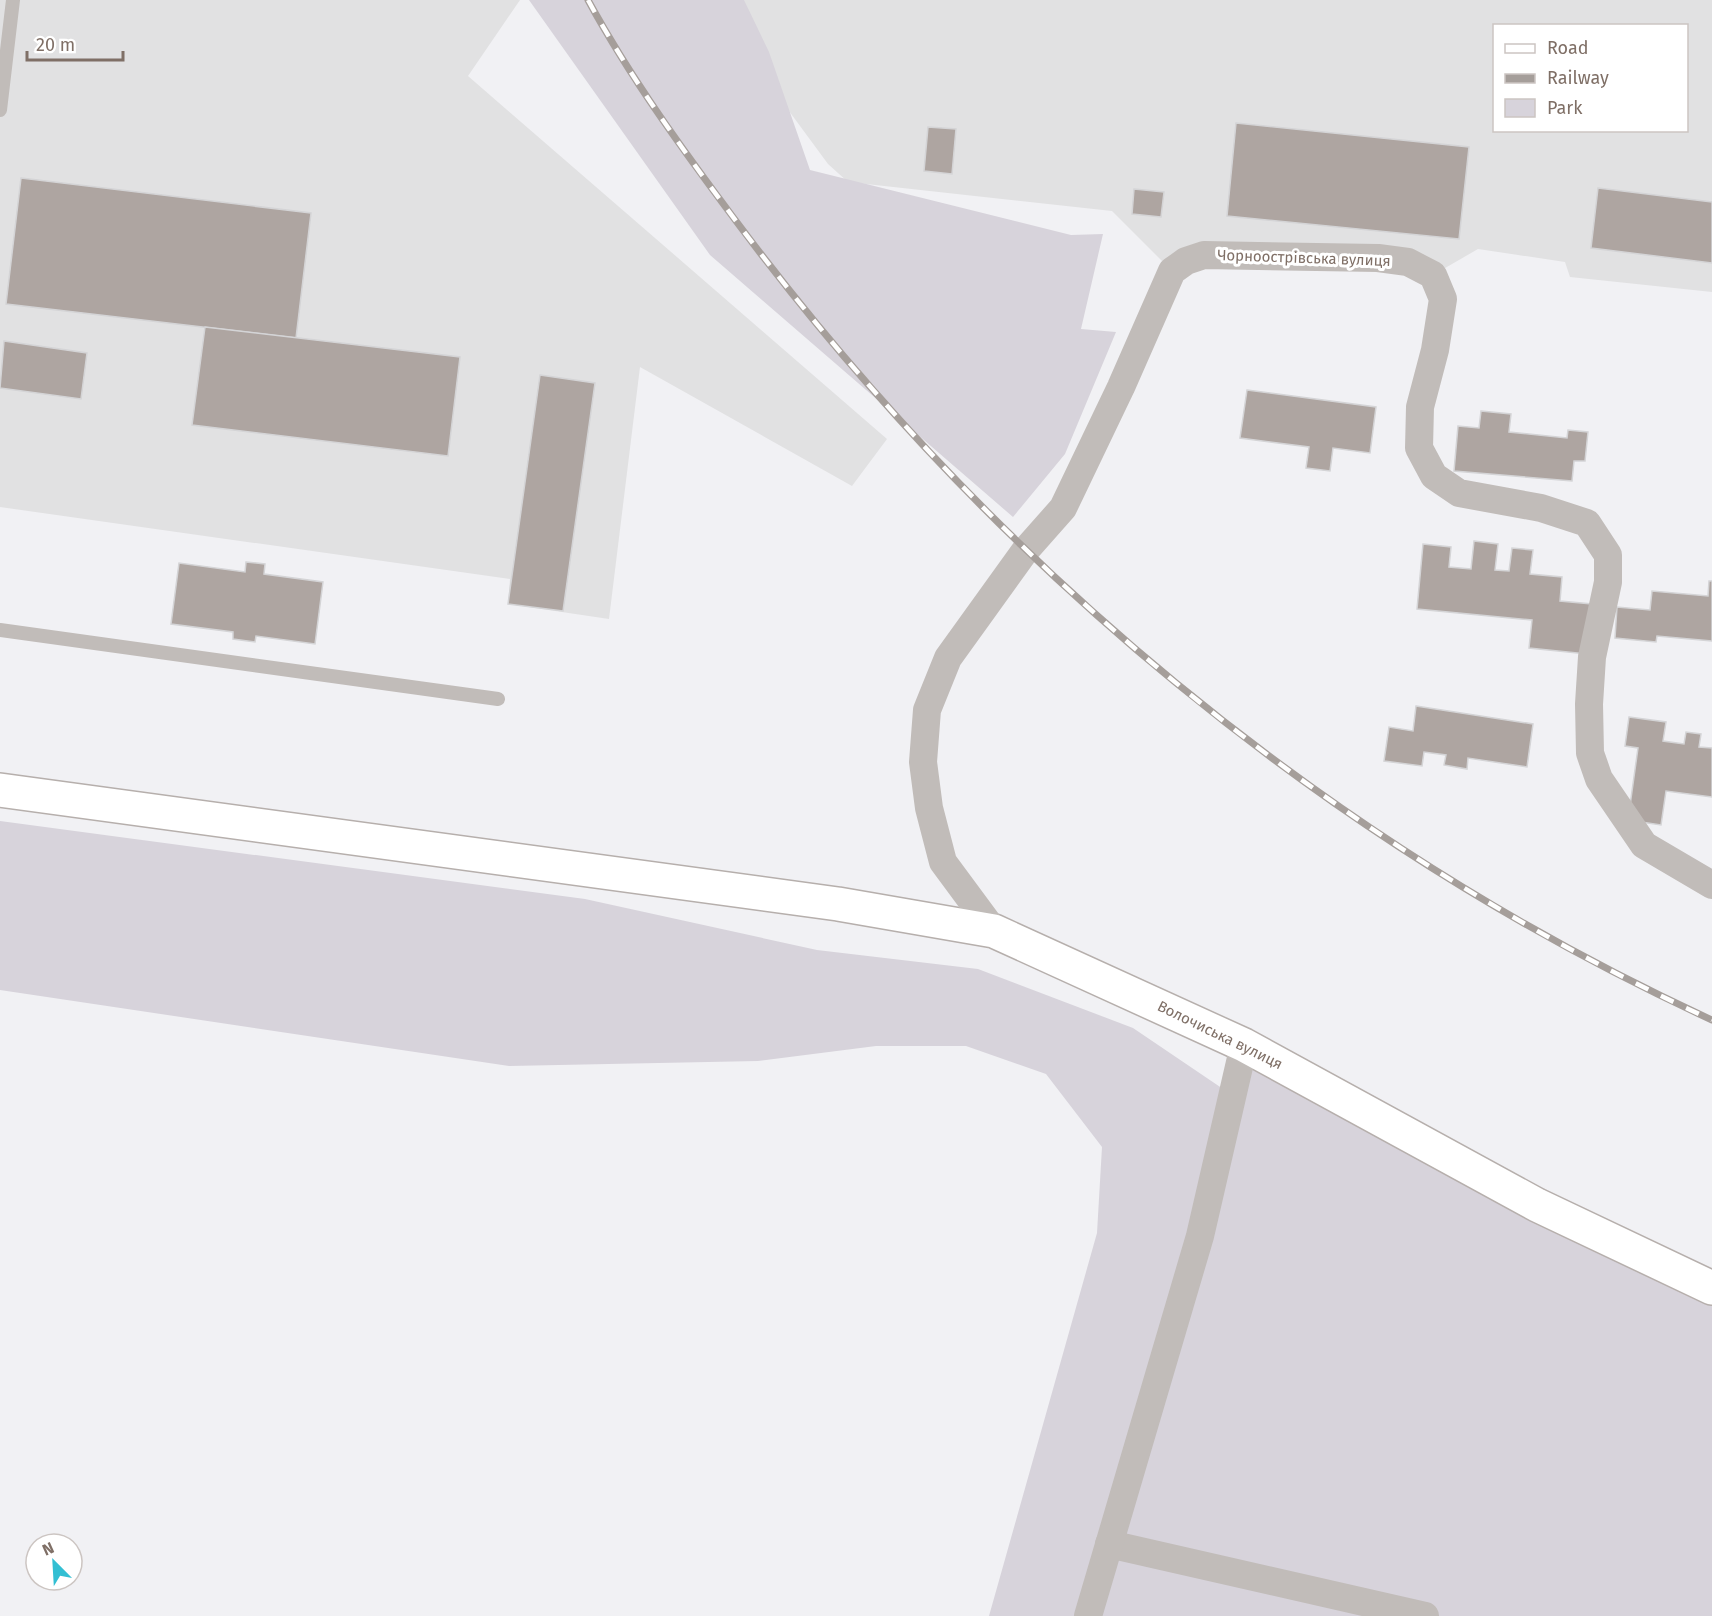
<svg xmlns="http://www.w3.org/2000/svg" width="1712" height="1616" viewBox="0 0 1712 1616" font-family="'Fira Sans',sans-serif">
	<rect width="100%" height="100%" fill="#f1f1f4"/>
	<g fill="#e1e1e2" fill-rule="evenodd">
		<polygon points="0,0 520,0 468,76 887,439 852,486 640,367 609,619 508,604 510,579 0,507"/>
		<path d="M730 0H1712V292L1570 277 1565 262 1478 249 1433 275 1378 258 1172 271 1112 211 848 182 828 164 789 111ZM1494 26H1686V130H1494Z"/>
	</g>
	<g fill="#d7d3db">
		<polygon points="529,0 744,0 769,52 810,170 1071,235 1103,234 1081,329 1116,332 1065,454 1013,517 710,255"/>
		<polygon points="0,821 585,899 817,950 978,969 1133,1028 1232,1095 1244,1045 1712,1288 1712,1616 989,1616 1097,1233 1102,1147 1046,1074 966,1046 876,1046 758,1061 509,1066 0,990"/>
	</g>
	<g fill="#aea5a1" stroke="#d4d4d6" stroke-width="1.5">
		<polygon points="1236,123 1469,147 1459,239 1227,216"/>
		<polygon points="928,127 956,129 952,174 924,171"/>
		<polygon points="21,178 311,213 296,338 6,304"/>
		<polygon points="1598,188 1712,202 1712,263 1591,248"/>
		<polygon points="1134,189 1164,192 1161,217 1132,214"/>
		<polygon points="205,327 460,357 448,456 192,425"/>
		<polygon points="4,341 87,353 81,399 0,388"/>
		<polygon points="540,375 595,383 563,611 508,604"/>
		<polygon points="1247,390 1376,407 1370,453 1333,448 1330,471 1306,468 1309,447 1240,438"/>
		<polygon points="1481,411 1511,414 1509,432 1567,438 1568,430 1588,432 1585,461 1574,461 1572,481 1454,471 1458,426 1479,428"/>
		<polygon points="1474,541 1498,544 1495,570 1509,571 1512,548 1533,550 1530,574 1562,577 1560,601 1592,604 1587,654 1529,648 1532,620 1417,609 1423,544 1451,547 1449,567 1471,569"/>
		<polygon points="246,562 265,564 264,574 323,582 315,644 256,636 255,642 233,639 233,632 171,624 179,563 245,572"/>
		<polygon points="1709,581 1712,581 1712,641 1657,636 1656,642 1615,638 1617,607 1650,610 1652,591 1708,596"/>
		<polygon points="1416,706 1533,724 1527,767 1468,758 1467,769 1444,765 1446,755 1424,752 1422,766 1384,761 1389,727 1413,731"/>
		<polygon points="1629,717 1666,722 1663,741 1684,744 1686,732 1701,734 1699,747 1712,748 1712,797 1666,791 1661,825 1628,820 1638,748 1625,746"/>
	</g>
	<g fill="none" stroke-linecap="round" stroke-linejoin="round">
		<defs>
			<polyline id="secondary" points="0,790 838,904 994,931 1244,1045 1537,1205 1712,1288"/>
		</defs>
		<use href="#secondary" stroke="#b6afac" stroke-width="36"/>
		<g stroke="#c1bcb9" stroke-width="14">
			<polyline points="0,110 13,0"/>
			<polyline points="0,630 498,699"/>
		</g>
		<g stroke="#c1bcb9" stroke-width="28">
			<polyline points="994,931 943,862 929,808 923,762 927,710 948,658 1025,551 1063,508 1121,387 1172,271 1186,261 1204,255 1378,258 1408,262 1433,275 1443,299 1435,350 1420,407 1419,448 1434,476 1459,493 1541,508 1587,523 1608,555 1608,582 1592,657 1589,704 1590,753 1599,779 1644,845 1712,885"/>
			<polyline points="1109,1544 1425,1616"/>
			<polyline points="1088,1616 1200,1236 1244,1045"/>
		</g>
		<use href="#secondary" stroke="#fff" stroke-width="33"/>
		<defs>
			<path id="rail" d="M588 0C631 79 685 153 739 225 992 563 1327 843 1712 1020"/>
		</defs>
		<use href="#rail" stroke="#a59e9a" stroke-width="7"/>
		<use href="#rail" stroke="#fff" stroke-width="4.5" stroke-dasharray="14" stroke-linecap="butt"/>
	</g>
	<g text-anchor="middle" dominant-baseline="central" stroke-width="6" stroke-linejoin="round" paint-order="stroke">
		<g font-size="15" fill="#7f6f66" stroke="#fff">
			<text transform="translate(1304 258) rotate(2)">Чорноострівська вулиця</text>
			<text transform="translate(1220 1035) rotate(26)">Волочиська вулиця</text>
		</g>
	</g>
	<rect x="1493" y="24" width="195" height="108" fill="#ffffff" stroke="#ccc5c2" stroke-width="1.5"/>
	<rect x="1505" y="44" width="30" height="9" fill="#ffffff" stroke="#ccc5c2" stroke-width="1.5"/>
	<text x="1547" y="54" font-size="18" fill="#7f6f66">Road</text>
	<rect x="1505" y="74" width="30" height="9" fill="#a59e9a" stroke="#ccc5c2" stroke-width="1.5"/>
	<text x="1547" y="84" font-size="18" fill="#7f6f66">Railway</text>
	<rect x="1505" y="99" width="30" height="18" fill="#d7d3db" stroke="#ccc5c2" stroke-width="1.5"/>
	<text x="1547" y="114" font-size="18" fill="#7f6f66">Park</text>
	<g transform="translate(54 1562) rotate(336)"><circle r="28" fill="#ffffff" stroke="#ccc5c2" stroke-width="1.5"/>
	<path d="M0-4.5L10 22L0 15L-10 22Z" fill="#33bfd3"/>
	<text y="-9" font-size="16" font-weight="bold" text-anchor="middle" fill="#7f6f66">N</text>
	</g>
	<path d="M27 51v9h96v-9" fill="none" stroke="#7f6f66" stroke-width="3"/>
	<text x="36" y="51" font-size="18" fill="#7f6f66" stroke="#ffffff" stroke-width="4.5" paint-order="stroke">20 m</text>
</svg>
